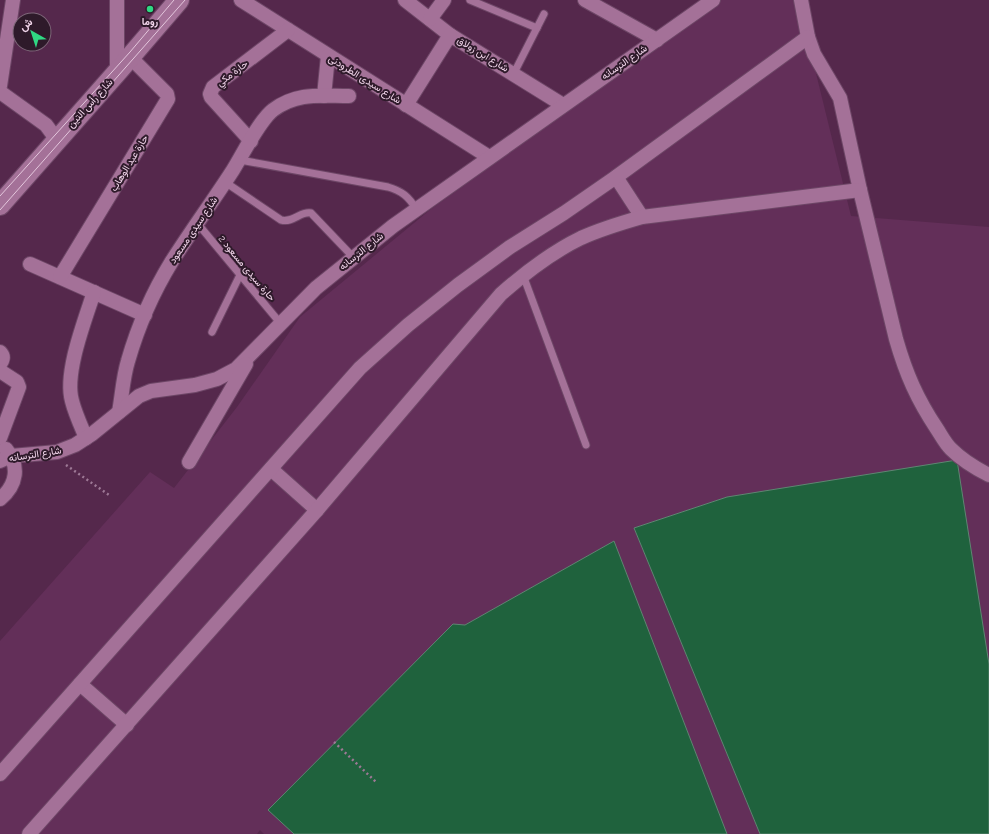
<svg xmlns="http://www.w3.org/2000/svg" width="989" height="834" viewBox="0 0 989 834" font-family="Raleway,Vazirmatn,sans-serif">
	<rect width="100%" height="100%" fill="#55284c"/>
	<polygon fill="#632f59" points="721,0 798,0 851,216 989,227 989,664 956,460 634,528 760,834 727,834 614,541 465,625 453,624 268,810 294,834 264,834 260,830 257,834 0,834 0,641 150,472 174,488 237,407 300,317 431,209"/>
	<g fill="#1f623d" stroke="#5f8572">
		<polygon points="957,460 989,664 989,834 760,834 634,528 727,497"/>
		<polygon points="614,541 727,834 294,834 268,810 453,624 465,625"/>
	</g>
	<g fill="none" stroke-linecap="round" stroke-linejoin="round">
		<defs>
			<g id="lane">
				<polyline points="470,0 537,28"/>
				<polyline points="514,73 544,14"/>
				<path d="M240 160 388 187C402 191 409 197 416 209"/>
				<path d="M225 182 281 220C294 223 300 211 311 213L353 257"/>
				<polyline points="198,224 281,324"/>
				<polyline points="523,275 586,445"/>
				<polyline points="212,332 240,275"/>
			</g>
			<g id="street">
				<polyline points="117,0 117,66 119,70"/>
				<polyline points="241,0 489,157"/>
				<polyline points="405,0 450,35 563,105"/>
				<polyline points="585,0 657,40"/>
				<path d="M801 0 808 37 814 54 840 98 860 190 896 339C906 374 917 399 937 429 941 435 945 443 951 449 962 460 975 468 989 475"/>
				<polyline points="430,19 444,0"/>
				<polyline points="0,86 13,0"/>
				<polyline points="0,92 46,125 57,140"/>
				<polyline points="324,96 328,56"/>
				<polyline points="406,105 450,35"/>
				<polyline points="251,141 211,97 210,94 213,87 288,30"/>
				<polyline points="616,177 642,217"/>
				<polyline points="30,264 145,315"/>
				<polyline points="60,277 168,99 167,94 130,57"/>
				<path d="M0 352C4 356 3 360 0 364"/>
				<polyline points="0,371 17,382 19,387 0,438"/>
				<path d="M119 412C122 396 123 377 128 361 138 326 153 292 172 261 191 231 213 201 233 170 243 154 259 121 273 110 297 92 320 96 349 96"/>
				<path d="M86 438C81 426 75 413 72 401 64 373 85 320 94 292"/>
				<polyline points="0,461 11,456 57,452 75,445 92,434 139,396 151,391 195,385 217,379 236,369 316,288 393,226 713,0"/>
				<polyline points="189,462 246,364"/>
				<polyline points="271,469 317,510"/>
				<path d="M0 499C17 485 20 466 6 449"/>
				<polyline points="80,684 127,725"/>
				<polyline points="0,774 360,368 408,325 458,285 510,247 564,213 616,177 808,37"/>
				<path d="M29 834 317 510 501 294C526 272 552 252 581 238 601 229 621 223 642 217L860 190"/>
			</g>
			<polyline id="secondary" points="0,205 119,70 179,0"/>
		</defs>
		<use href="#lane" stroke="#6d4666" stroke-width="9"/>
		<use href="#street" stroke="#6d4666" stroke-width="16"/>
		<use href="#secondary" stroke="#6d4666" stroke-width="22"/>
		<g stroke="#9e7996" stroke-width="2.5" stroke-dasharray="2 3" stroke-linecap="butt">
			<polyline points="66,465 109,495"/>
			<polyline points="334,742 376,782"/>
		</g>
		<use href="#lane" stroke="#a47198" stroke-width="7"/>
		<use href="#street" stroke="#a47198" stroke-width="14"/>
		<use href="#secondary" stroke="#a47198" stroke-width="20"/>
		<g stroke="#e3c6dc" stroke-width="1">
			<polyline points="0,196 130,52 174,0"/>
			<polyline points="0,210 185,0"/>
		</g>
	</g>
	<circle fill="#30d883" stroke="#2e1a2a" stroke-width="1.5" cx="150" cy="9" r="4"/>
	<g text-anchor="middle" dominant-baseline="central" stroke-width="4" stroke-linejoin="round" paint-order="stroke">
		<g font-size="10" font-weight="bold" fill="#f4d8ed" stroke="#2e1a2a">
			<text x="150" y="21">روما</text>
		</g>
		<g font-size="10" fill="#f4d8ed" stroke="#2e1a2a">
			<text transform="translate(483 54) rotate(31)">شارع ابن زولاق</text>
			<text transform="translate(624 62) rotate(-35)">شارع الترسانه</text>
			<text transform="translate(232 73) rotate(-37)">حارة مكي</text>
			<text transform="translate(365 79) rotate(32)">شارع سيدى الطرودنى</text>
			<text transform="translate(90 103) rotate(-48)">شارع رأس التين</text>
			<text transform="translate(129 163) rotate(-59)">حارة عبد الوهاب</text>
			<text transform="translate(193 230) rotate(-56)">شارع سيدى مسعود</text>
			<text transform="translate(361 251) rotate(-39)">شارع الترسانه</text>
			<text transform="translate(247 268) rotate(50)">حارة سيدى مسعود 2</text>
			<text transform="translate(35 454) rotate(-9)">شارع الترسانه</text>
		</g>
	</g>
	<g transform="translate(32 32) rotate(321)"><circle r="19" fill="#2e1a2a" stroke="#7d6678"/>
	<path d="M0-3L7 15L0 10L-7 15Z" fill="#30d883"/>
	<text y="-6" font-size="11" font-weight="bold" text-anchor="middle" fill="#f4d8ed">ش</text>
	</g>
</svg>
